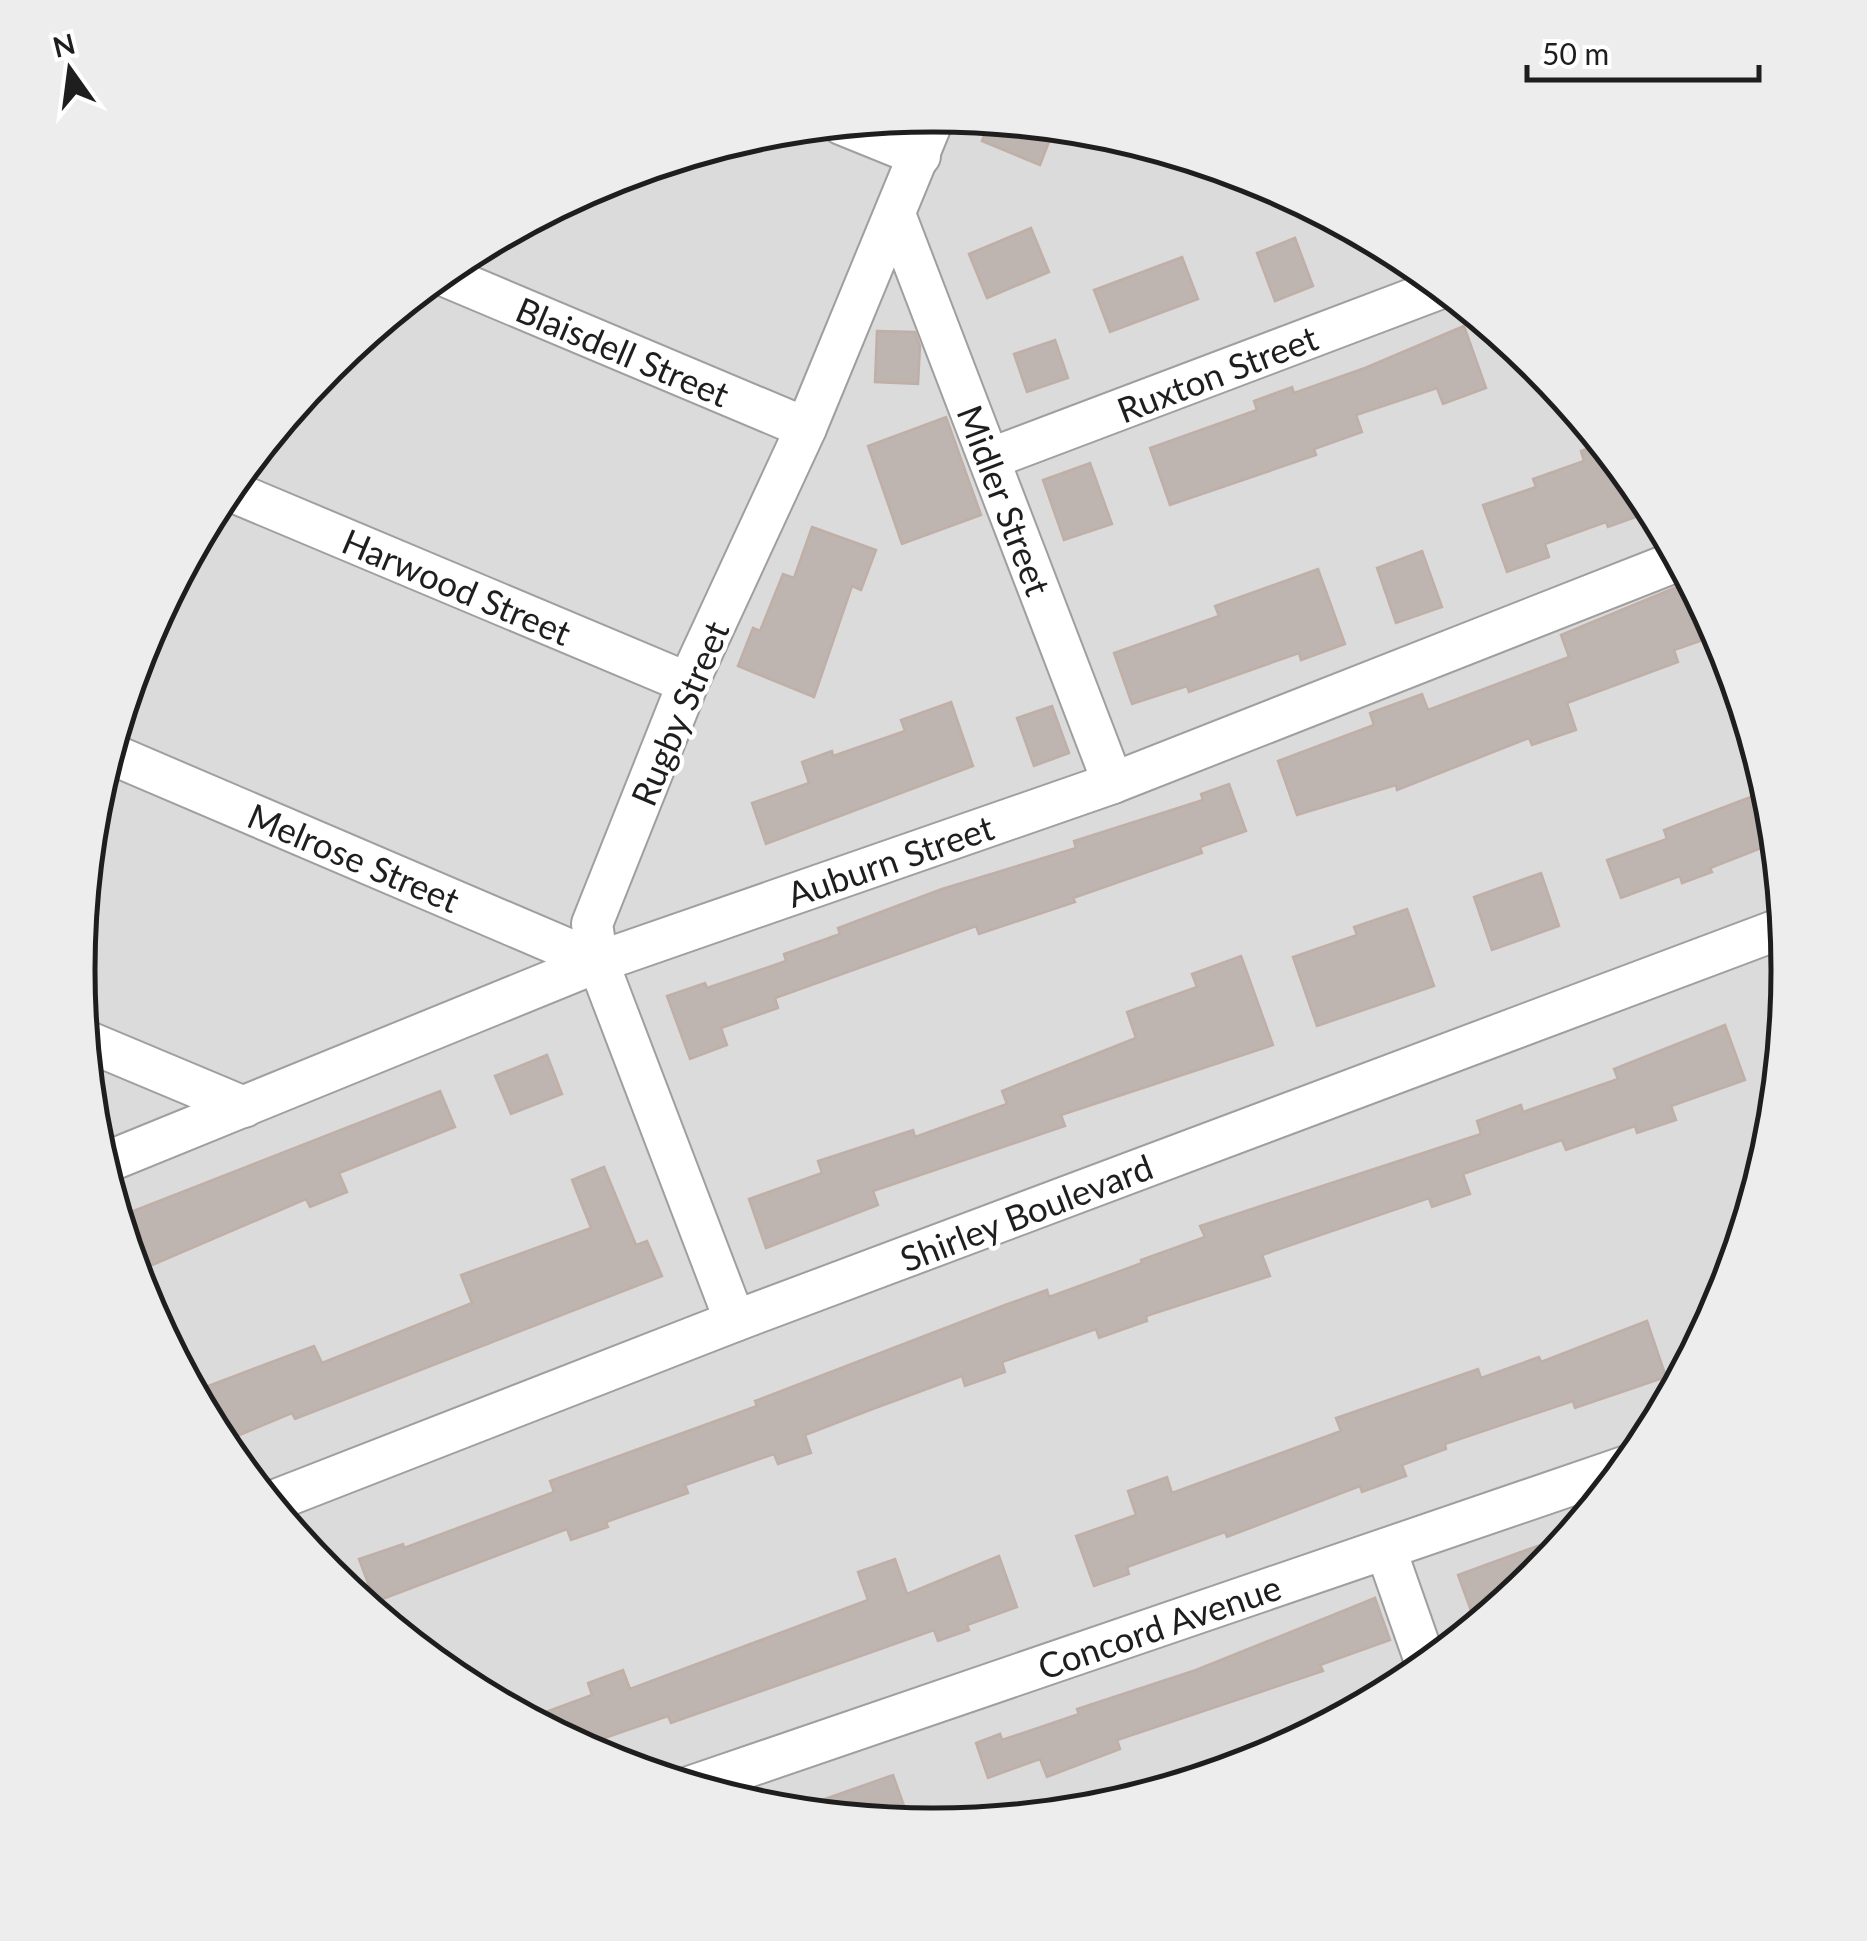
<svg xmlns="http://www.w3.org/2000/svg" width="1867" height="1941" viewBox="0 0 1867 1941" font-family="Lato,sans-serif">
	<rect width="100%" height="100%" fill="#eeeae4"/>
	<circle fill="#dcdbdb" cx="934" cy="970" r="853"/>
	<g fill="#beb5b1" stroke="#bfafa7" stroke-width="2.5">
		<polygon points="990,120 1055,126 1040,165 982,141"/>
		<polygon points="1031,228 1049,272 987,298 969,254"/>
		<polygon points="1295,238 1313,286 1275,301 1257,253"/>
		<polygon points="1182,257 1198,299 1110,332 1094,290"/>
		<polygon points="1464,326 1486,388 1443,404 1437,388 1356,415 1362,432 1314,449 1316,455 1170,505 1150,448 1257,410 1254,401 1292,387 1294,393 1365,368"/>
		<polygon points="877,331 915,332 920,346 918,384 875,382"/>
		<polygon points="1055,340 1068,378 1027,392 1014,354"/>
		<polygon points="946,417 981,515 902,544 868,446"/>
		<polygon points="1603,443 1631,478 1644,514 1608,527 1606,522 1545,544 1549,557 1507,572 1483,505 1536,487 1533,479 1584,461 1581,451"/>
		<polygon points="1090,463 1112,524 1064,540 1043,480"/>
		<polygon points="812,527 876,550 861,590 852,586 814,697 738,666 753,628 760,631 783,574 794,578"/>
		<polygon points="1422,551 1442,607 1396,623 1377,568"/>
		<polygon points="1318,569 1345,644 1301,660 1299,653 1189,692 1187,686 1132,704 1114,653 1219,616 1215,606"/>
		<polygon points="1691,581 1720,634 1674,650 1678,662 1567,703 1576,730 1532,745 1529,738 1397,790 1396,785 1297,815 1278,761 1374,725 1370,713 1422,694 1428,710 1569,657 1561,635"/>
		<polygon points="951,702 973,766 766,844 752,803 809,783 802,762 832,751 833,756 905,731 901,720"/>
		<polygon points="1052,706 1069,753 1034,766 1017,718"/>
		<polygon points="1229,784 1246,831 1200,847 1202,853 1073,898 1075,902 979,934 976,926 775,998 778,1008 721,1028 727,1045 690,1059 667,996 705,983 707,988 786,961 784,954 840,934 838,928 942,889 1076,848 1074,841 1203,800 1201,794"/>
		<polygon points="1769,790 1777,842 1710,868 1712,872 1682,883 1680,876 1621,898 1607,860 1667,839 1664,830"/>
		<polygon points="1541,873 1559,926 1492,950 1474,897"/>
		<polygon points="1407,909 1434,986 1317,1026 1293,957 1357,935 1354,927"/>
		<polygon points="1241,956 1273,1045 1061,1115 1065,1126 873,1191 878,1205 766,1248 749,1199 822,1173 818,1161 913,1130 915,1137 1007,1104 1002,1091 1136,1038 1127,1012 1197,987 1192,974"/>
		<polygon points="1725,1025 1745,1080 1671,1106 1676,1120 1637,1133 1635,1126 1566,1150 1562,1140 1463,1174 1470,1194 1432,1207 1429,1198 1262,1255 1270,1276 1146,1316 1147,1321 1099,1338 1096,1329 1002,1362 1005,1372 965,1386 962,1376 870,1410 805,1435 811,1453 778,1464 774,1454 685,1485 688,1493 606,1522 608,1527 571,1540 567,1529 375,1602 359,1559 403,1544 404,1548 554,1492 550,1481 757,1406 755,1401 1005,1305 1047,1290 1049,1297 1142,1263 1141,1260 1205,1237 1200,1226 1481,1134 1477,1121 1521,1105 1523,1112 1618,1079 1614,1069"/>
		<polygon points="547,1055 562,1094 511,1114 495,1076"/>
		<polygon points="440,1091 455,1127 339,1173 347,1192 310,1207 306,1199 136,1272 118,1217"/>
		<polygon points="604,1167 636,1245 647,1241 662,1276 295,1419 292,1413 225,1441 203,1388 314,1346 322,1363 472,1303 461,1275 591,1228 572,1180"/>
		<polygon points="1647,1321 1666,1377 1575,1408 1573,1401 1445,1444 1446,1449 1402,1465 1406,1476 1362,1492 1360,1486 1227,1537 1225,1532 1127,1567 1129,1574 1094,1586 1076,1536 1136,1515 1128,1491 1167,1477 1172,1493 1341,1431 1336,1418 1478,1369 1481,1378 1539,1357 1541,1362"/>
		<polygon points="1543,1544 1550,1562 1477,1627 1458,1575"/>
		<polygon points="999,1556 1017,1607 967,1625 969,1630 938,1641 934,1630 671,1723 668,1716 579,1747 549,1731 543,1713 592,1695 588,1683 623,1670 630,1689 868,1600 858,1572 895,1559 907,1594"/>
		<polygon points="1375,1598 1390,1640 1320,1665 1323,1671 1117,1740 1120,1749 1047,1777 1040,1759 988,1778 976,1743 1000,1734 1002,1740 1079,1714 1077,1709 1196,1670"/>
		<polygon points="893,1775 908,1817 893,1823 788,1812"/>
	</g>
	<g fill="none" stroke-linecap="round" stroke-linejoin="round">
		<defs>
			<g id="minor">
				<polyline points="841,124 920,156"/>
				<polyline points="896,217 1113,783"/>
				<polyline points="440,274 806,428"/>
				<polyline points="989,459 1444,287"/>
				<polyline points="226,489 688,683"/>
				<polyline points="109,753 598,962"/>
				<polyline points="84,1040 244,1107"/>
				<polyline points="102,1164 598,962 1113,783 1680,560"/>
				<polyline points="735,1321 598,962 592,924 688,683 806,428 935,115"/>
				<polyline points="268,1503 735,1321 1785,927"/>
				<polyline points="1386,1550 1427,1667"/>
				<polyline points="689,1787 1630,1465"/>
			</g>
		</defs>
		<use href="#minor" stroke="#9f9f9f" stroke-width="44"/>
		<use href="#minor" stroke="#fff" stroke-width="40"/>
	</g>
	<g text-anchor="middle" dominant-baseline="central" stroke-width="9" stroke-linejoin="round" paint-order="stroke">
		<g font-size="35" fill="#1e1e1e" stroke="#fff">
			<text transform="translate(623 351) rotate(23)">Blaisdell Street</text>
			<text transform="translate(1217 373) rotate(-21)">Ruxton Street</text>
			<text transform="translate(1005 500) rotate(69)">Midler Street</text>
			<text transform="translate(457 586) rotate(23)">Harwood Street</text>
			<text transform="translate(679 713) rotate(-67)">Rugby Street</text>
			<text transform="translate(354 857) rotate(23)">Melrose Street</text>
			<text transform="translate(890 860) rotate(-19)">Auburn Street</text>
			<text transform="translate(1026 1212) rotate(-21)">Shirley Boulevard</text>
			<text transform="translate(1159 1626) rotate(-19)">Concord Avenue</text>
		</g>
	</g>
	<path d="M0 0H1867V1941H0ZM95 970a838 838 0 1 1 1676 0a838 838 0 1 1-1676 0Z" fill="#ededed" fill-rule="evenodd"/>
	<path fill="none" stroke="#1e1e1e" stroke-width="5" d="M95 970a838 838 0 1 1 1676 0a838 838 0 1 1-1676 0Z"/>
	<g transform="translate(70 70) rotate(346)" stroke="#ffffff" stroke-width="8" paint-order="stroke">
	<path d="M0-8L18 38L0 25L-18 38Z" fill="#1e1e1e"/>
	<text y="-15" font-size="28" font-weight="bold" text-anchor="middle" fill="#1e1e1e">N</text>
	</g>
	<path d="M1527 65v15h232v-15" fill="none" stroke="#1e1e1e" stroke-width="5"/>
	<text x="1542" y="65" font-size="30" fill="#1e1e1e" stroke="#ffffff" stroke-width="8" paint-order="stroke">50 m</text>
</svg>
